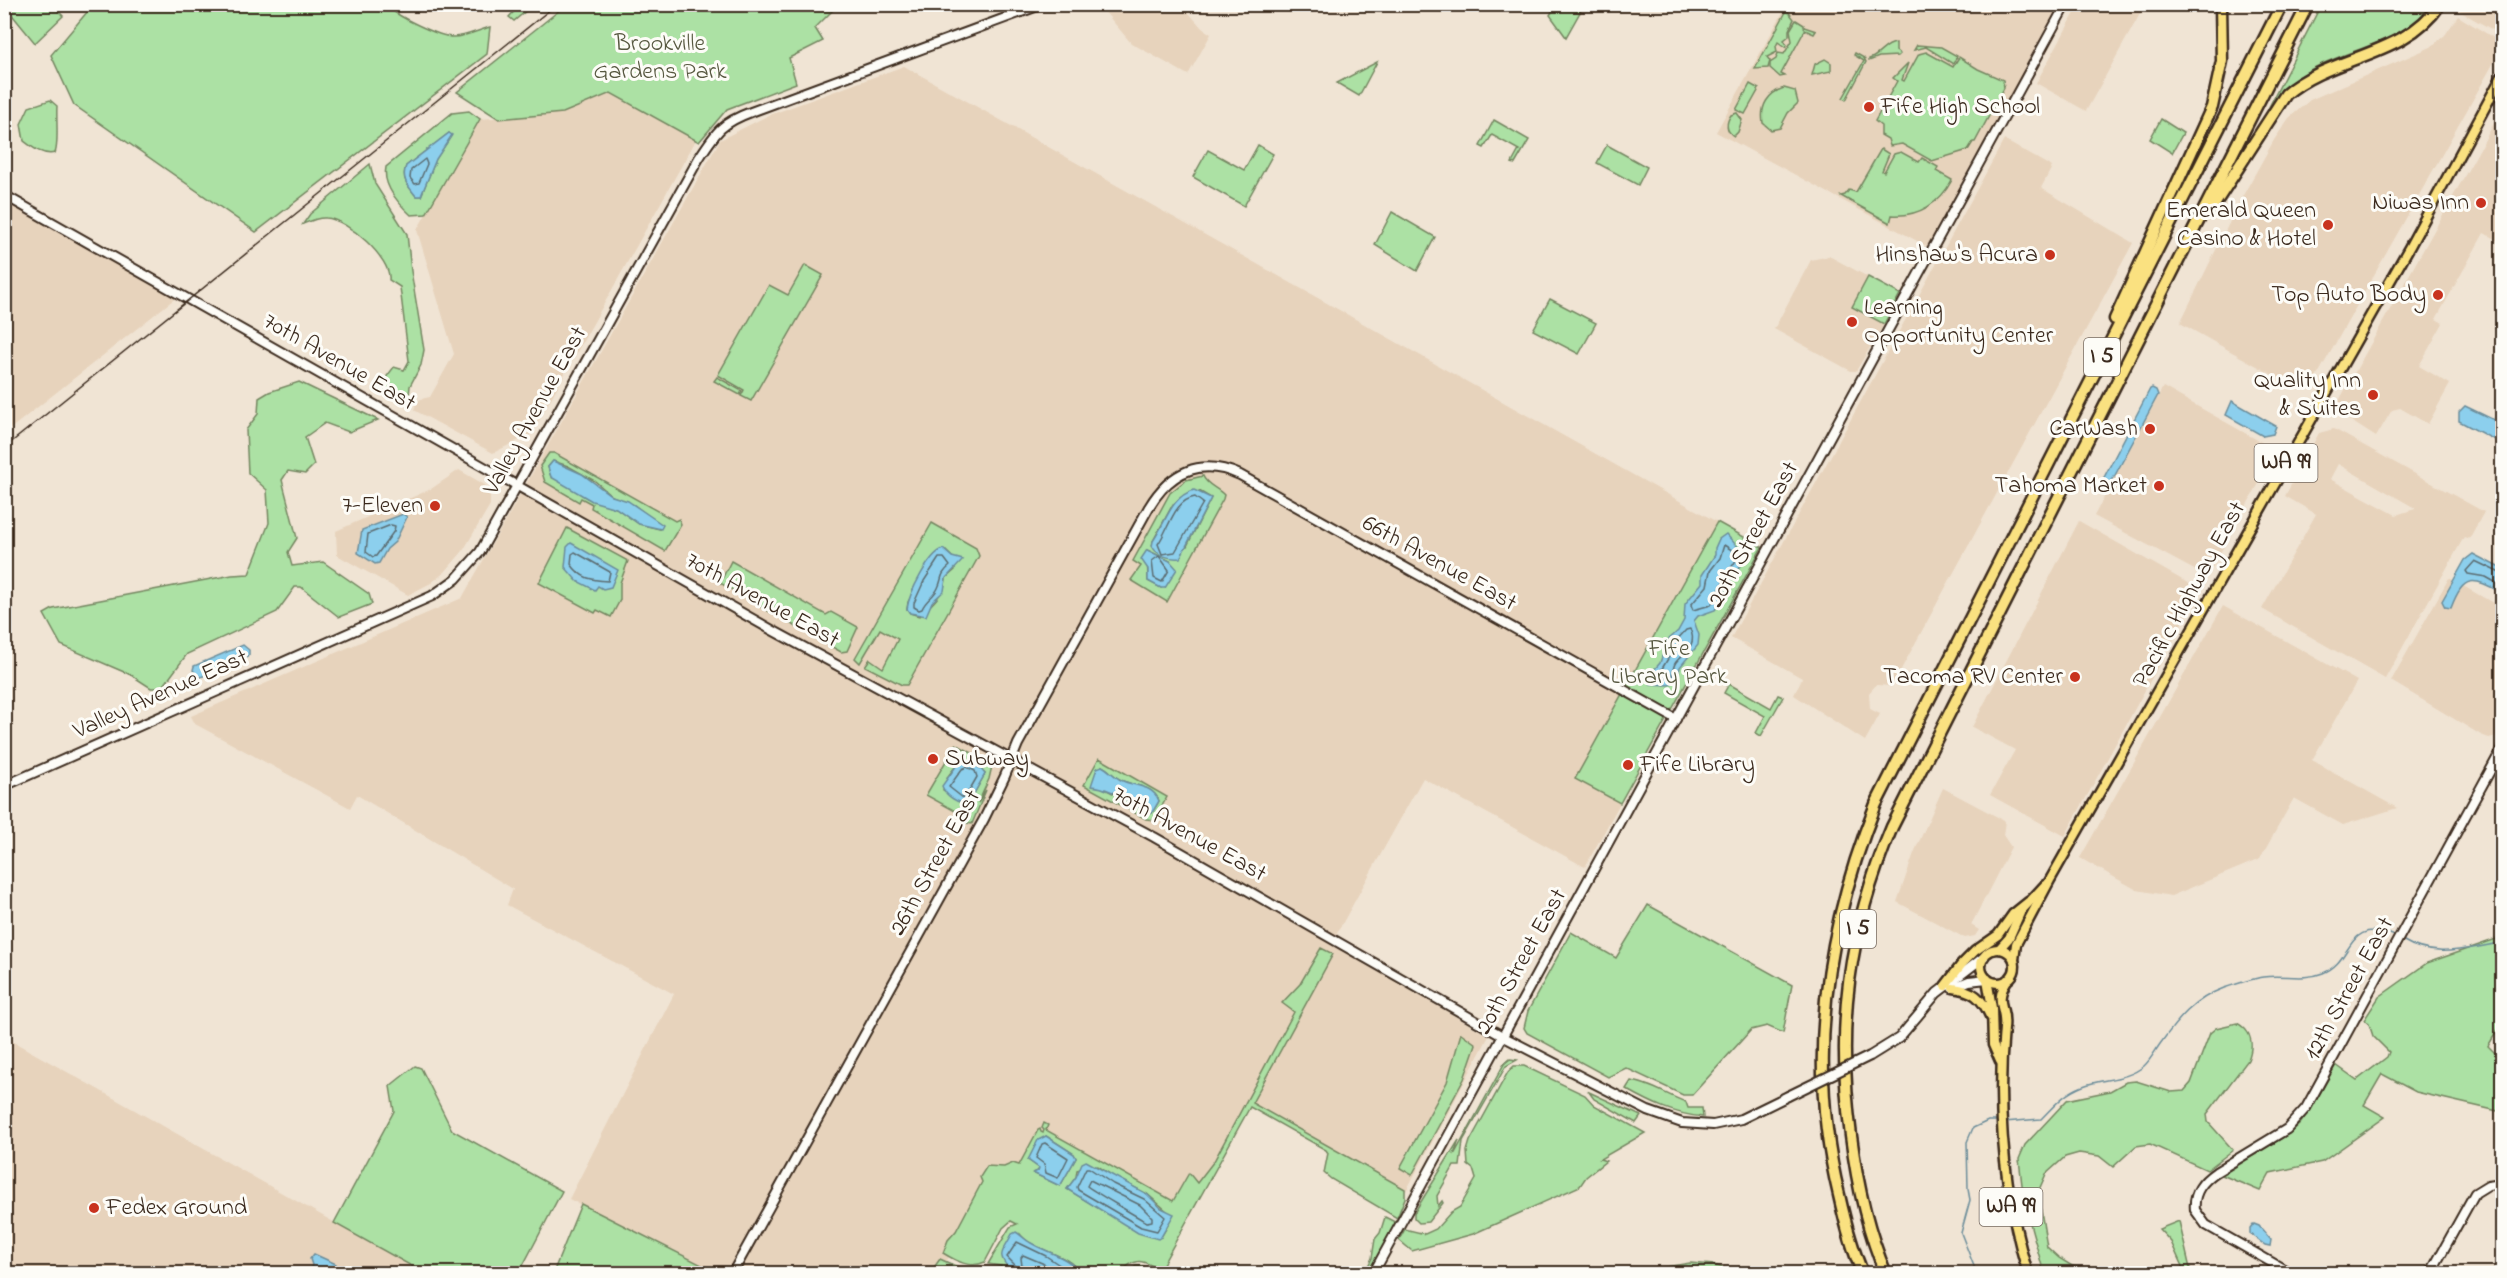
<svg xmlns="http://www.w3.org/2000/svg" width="2507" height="1278" viewBox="0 0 2507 1278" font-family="'Indie Flower',sans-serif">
	<rect width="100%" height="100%" fill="#f0e4d4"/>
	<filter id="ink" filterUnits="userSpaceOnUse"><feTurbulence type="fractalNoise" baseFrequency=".0167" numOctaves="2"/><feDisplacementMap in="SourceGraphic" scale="12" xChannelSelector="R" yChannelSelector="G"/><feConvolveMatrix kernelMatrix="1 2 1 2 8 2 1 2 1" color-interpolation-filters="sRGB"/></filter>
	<g filter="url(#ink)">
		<g fill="#e7d3bc" fill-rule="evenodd">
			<polygon points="2080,4 2145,5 2086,111 2036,83"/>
			<polygon points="1099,5 1182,5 1202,28 1211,34 1188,75 1131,43"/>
			<polygon points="1787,5 2066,5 1932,249 1716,132"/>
			<polygon points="2463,5 2502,5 2502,35 2459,11"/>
			<polygon points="2458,16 2502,43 2502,48 2312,385 2298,389 2180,323 2241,199 2274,140 2289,118 2310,100 2431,47 2445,35"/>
			<polygon points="904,66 1717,522 1576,778 1620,803 1585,867 1423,778 1331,944 1489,1036 1406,1191 1249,1107 1159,1262 996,1173 940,1273 720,1273 569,1199 674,994 507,905 513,889 357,795 350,808 195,724 191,716 462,598 720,140 767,116"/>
			<polygon points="611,93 696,140 531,434 493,453 414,410 416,403 421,399 430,397 454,354 417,230 480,119 563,113"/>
			<polygon points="2502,109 2502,243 2484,233 2436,319 2443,323 2419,366 2450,384 2428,424 2400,408 2392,410 2376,437 2337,412 2336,406"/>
			<polygon points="2004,140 2052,167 2041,188 2133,243 1892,686 1876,685 1869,693 1870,709 1880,714 1865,741 1794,695 1802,678 1731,638"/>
			<polygon points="5,199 178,296 5,433"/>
			<polygon points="1829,256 1868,277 1852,307 1884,324 1856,371 1851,371 1774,329 1811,260"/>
			<polygon points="2163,387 2277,451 2210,571 2200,573 2094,516"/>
			<path d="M2334 429 2484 512 2469 539 2464 537 2385 679 2262 609 2316 514 2285 496 2319 433ZM2338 464 2415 508V509L2396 515 2330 479Z"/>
			<polygon points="459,470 485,485 490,493 490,505 463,551 445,572 431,583 408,595 337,555 336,531 431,489"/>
			<polygon points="2079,521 2200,590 2065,836 1990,795 2015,750 1972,727"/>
			<polygon points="2449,578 2502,608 2502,732 2497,736 2489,738 2481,735 2391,681"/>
			<polygon points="2223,606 2357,681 2312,760 2397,808 2343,825 2294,798 2260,859 2171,896 2137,890 2080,858"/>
			<polygon points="1943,788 2005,821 2003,835 2011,847 1971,925 1979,930 1975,936 1965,938 1897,902 1914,853"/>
			<polygon points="5,1037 424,1273 5,1274"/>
		</g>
		<g fill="#ace1a4" stroke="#748661" stroke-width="1.5" fill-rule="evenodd">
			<path d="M2386 4 2432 5C2404 44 2341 49 2302 75 2290 83 2281 101 2269 107L2321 5Z"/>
			<polygon points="4,5 53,5 63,16 35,43"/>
			<path d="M93 5H387C393 15 440 37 453 37 465 37 479 30 490 27L487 54 256 232 74 105 51 55Z"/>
			<polygon points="520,5 533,5 514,21 509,17"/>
			<polygon points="566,5 566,4 838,5 815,28 823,41 789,58 796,83 727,109 699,142 611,93 563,113 499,119 457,92"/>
			<polygon points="1556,5 1584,5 1566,37 1550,15"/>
			<polygon points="1787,10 1794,19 1789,30 1789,36 1784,40 1787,45 1785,47 1778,42 1776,46 1777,52 1767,57 1770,61 1768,68 1755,69"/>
			<polygon points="1796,20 1804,25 1804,27 1816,31 1814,34 1805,30 1781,74 1785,76 1780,77 1770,68 1770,63 1776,59 1778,53 1784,54 1792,41 1790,30"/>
			<path d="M1896 43V51L1900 54 1898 56 1879 57 1869 61V59C1880 56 1884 44 1896 43Z"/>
			<polygon points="1917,45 1941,47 1957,56 1953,64 1926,47 1914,50"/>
			<polygon points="1926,52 1953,67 1959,57 1978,69 2003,80 2004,88 1975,142 1973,142 1968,150 1932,161 1902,144 1890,146 1888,139 1881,135 1881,126 1875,121 1897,81 1893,78 1908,63 1902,80 1904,81 1919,54"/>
			<polygon points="1855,53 1864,58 1866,62 1846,100 1843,98 1864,61 1854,55"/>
			<polygon points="1825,59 1831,63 1831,71 1812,75 1815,64"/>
			<polygon points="1377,62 1359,96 1337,83"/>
			<polygon points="1750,84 1759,89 1745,114 1736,110"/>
			<path d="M1784 88 1795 91 1798 103 1788 113 1780 128 1771 130 1763 123C1760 106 1768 93 1784 88Z"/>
			<path d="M50 100 57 106C56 118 59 144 55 153 43 156 33 148 24 141L21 124 29 107Z"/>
			<path d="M469 111 480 119 426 214 411 215C399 204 382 185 386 167L452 113ZM449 133 451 136 436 159 421 196H416C408 186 401 179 406 166Z"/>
			<path d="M1737 113 1742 120 1738 132 1734 136C1725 131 1726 122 1731 115Z"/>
			<polygon points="2161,119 2183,133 2172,153 2150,139"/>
			<polygon points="1494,120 1529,140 1515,164 1512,163 1519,150 1492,135 1484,148 1480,146"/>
			<polygon points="1258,145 1273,154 1244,206 1193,177 1208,150 1244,170"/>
			<polygon points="1607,145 1647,167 1638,185 1597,163"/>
			<path d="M1881 149 1889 154 1882 171 1884 172 1894 154 1901 152 1919 162 1922 158 1938 167 1936 171 1952 180C1940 203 1919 217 1892 215L1890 223 1841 196 1845 195 1849 190 1856 192Z"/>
			<path d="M370 164 375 184 407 234 411 271 424 350 421 365 410 386 408 405 378 388 394 367 404 370 409 361 400 287 389 280C392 259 347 219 326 218 318 217 310 221 303 224L310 214Z"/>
			<polygon points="1392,212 1435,237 1417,271 1375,245"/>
			<polygon points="805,265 823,275 751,401 741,396 744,390 718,375 769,285 788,295"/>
			<polygon points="1868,277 1900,294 1884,324 1852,307"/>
			<polygon points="1550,299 1596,323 1579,354 1533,330"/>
			<polygon points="717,377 742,391 740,395 714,381"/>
			<polygon points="299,382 378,420 349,432 325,423 305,437 314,465 305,474 288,471 282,480 297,538 288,552 292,566 323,562 369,594 372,604 339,617 301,587 295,587 277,612 187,654 162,688 151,688 131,675 61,645 44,614 53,609 232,575 249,574 269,523 267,490 248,473 246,430 258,414 259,398 269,392"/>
			<path d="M549 453H554L675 521 679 519 681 524 665 551 591 508 592 504 581 498 579 502 545 482 540 466ZM553 461 568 466 595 481 612 496 634 505 655 521 659 529 639 524 616 508 587 498 566 484 551 477 548 467Z"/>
			<path d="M1203 476C1206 485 1218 488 1224 495L1223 499 1167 602 1131 580 1141 566 1133 561 1170 493 1186 480ZM1199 491 1211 498 1187 546 1183 550 1153 541 1173 504ZM1147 550 1170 561 1161 588 1148 581Z"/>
			<polygon points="1717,522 1762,547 1620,803 1575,779"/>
			<path d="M932 523 976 548 979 556 907 685H902L865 666 870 659 883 668 898 639 880 629 860 663 855 658ZM946 551 952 557 955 570 946 578C946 593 929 607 919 616L910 613 907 609 908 602 928 564Z"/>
			<polygon points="567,528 628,561 620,583 620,600 611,617 597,610 595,613 539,583"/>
			<polygon points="731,561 826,615 831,612 858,627 847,651 841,652 759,606 760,602 748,596 745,597 720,583"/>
			<polygon points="1729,684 1771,708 1778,695 1783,697 1761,736 1756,733 1765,716 1724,693"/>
			<path d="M956 744 985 760 992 766 989 779 978 803 986 790 972 824 966 823 968 818 926 795ZM959 762 981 770 985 774 968 804 943 790 948 776Z"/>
			<path d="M1099 758 1167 797 1154 820 1146 819 1084 785ZM1102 766C1110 770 1113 776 1121 780 1134 787 1153 784 1159 801L1152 813 1101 787Z"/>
			<polygon points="1648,905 1792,985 1783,1033 1767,1026 1751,1030 1692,1095 1683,1095 1626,1068 1608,1077 1527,1033 1524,1028 1528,1011 1571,932 1616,958"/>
			<polygon points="2502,937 2502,1023 2488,1046 2502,1060 2502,1112 2416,1092 2382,1074 2364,1105 2385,1117 2322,1162 2270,1173 2260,1191 2222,1175 2290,1133 2300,1124 2314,1104 2336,1065 2357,1080 2387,1057 2389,1052 2373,1036 2369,1024 2364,1020 2379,997 2427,963"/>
			<path d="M1321 948 1333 954 1252 1103 1405 1189V1198L1397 1218 1331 1179 1324 1173 1328 1153 1326 1150 1250 1107 1162 1266 1175 1273C1150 1273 1144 1247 1120 1273H1080C1068 1252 1034 1252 1020 1234L1010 1270 998 1273H980L988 1269 1000 1268 1001 1266 988 1264 1010 1227 1017 1224 1011 1221 1003 1228 985 1262C970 1269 956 1261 943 1253L948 1240 956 1231 982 1182 980 1177 987 1166 1004 1167 1013 1163 1019 1165 1038 1130 1040 1129 1041 1132 1043 1133 1044 1130 1042 1128 1044 1123 1048 1125 1046 1130 1173 1201 1189 1173 1197 1183 1214 1161 1294 1012 1282 1003 1300 984ZM1046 1136 1074 1154 1076 1158 1060 1186 1033 1173 1038 1171 1039 1168 1028 1160ZM1098 1166 1116 1178 1147 1194 1167 1211 1168 1225 1161 1237 1125 1224 1067 1189 1076 1177 1077 1170Z"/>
			<path d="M2237 1023C2252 1031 2254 1045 2248 1060L2207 1114 2208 1122 2233 1150 2207 1170 2150 1144 2136 1146 2113 1167 2099 1156 2079 1153 2065 1157 2046 1174 2038 1192 2047 1247 2059 1258 2072 1266 2099 1273H2044L2024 1202 2019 1159 2025 1145 2067 1100 2110 1091 2126 1082 2136 1081 2171 1092 2184 1091 2191 1083 2210 1033 2216 1028Z"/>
			<polygon points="1461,1033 1476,1044 1464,1079 1412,1175 1400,1168 1447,1082"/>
			<polygon points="1510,1059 1517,1060 1506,1066 1463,1141 1460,1166 1454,1166 1437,1196 1438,1206 1442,1201 1443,1203 1428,1222 1419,1223 1414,1218 1414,1213 1459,1140 1454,1155 1504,1064"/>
			<polygon points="415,1066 421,1068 452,1130 562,1191 519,1273 424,1273 334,1223 394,1111 390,1086"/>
			<polygon points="1514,1066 1524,1066 1585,1095 1594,1105 1645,1133 1600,1159 1606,1161 1586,1177 1580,1186 1473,1234 1412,1251 1399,1240 1405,1229 1425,1234 1436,1229 1451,1212 1460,1207 1476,1179 1473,1169 1468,1165 1467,1151 1470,1141 1508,1072"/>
			<path d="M1631 1081C1650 1083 1668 1096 1686 1102L1688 1108H1702L1703 1117C1673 1114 1651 1103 1626 1089Z"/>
			<polygon points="1589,1092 1641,1116 1636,1123 1594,1099"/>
			<polygon points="581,1204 706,1267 703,1273 553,1273"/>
			<polygon points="1385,1217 1397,1223 1369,1273 1364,1274 1372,1258 1375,1239 1380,1233"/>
			<polygon points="2179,1221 2191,1273 2185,1273 2171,1242 2159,1229"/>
			<polygon points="940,1259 971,1273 930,1273"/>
			<polygon points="1690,1263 1714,1265 1740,1273 1630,1273"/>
			<polygon points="1136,1266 1143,1266 1158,1273 1127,1273"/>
		</g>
		<g fill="#8ccfed" stroke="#6c8d9a" stroke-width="1.5">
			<path d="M449 133 452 135 436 159 421 196H416C408 186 401 179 406 166Z"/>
			<polygon points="2152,388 2156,390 2158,395 2106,492 2101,493 2098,489 2150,389"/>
			<polygon points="2232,401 2276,426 2273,434 2263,436 2226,415"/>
			<polygon points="2465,406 2494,420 2502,407 2502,444 2459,421 2459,412"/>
			<polygon points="553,461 582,474 612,496 628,501 663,525 661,529 639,524 616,508 592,501 551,477 548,467"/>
			<path d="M1194 490 1211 498 1180 558C1170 559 1157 556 1152 546L1153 541C1166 523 1170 497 1194 490Z"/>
			<polygon points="403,514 407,517 395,542 387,549 379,563 375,564 358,553 362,530"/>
			<path d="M1726 534 1737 546 1744 550 1746 559C1731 574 1726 593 1715 610L1698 616 1694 621 1699 635 1698 645 1680 667 1677 680 1669 685 1651 684 1655 678 1651 673 1660 663 1667 641 1678 631 1684 620 1685 604 1702 583V575L1715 555V548L1719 539Z"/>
			<polygon points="571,543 618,570 611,587 603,589 598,586 595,590 577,581 565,567 567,547"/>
			<path d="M943 549 952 557 963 560 946 578 944 591 932 602 926 616 910 613 907 609C909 593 929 554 943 549Z"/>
			<polygon points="1147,550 1170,561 1177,569 1165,588 1161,588 1148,581 1148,569 1141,559"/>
			<path d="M2473 554 2502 569V593C2473 577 2464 574 2451 608L2445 607 2442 601 2465 560Z"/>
			<polygon points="243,645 249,650 249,655 244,658 201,677 197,676 193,670 194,666"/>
			<path d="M967 761 980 768 985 774 968 804C958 803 946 797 942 786L959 762Z"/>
			<path d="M1102 766C1110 770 1113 776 1121 780 1134 787 1153 784 1159 801L1152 813C1130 807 1117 788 1091 786L1097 768Z"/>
			<polygon points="1046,1136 1074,1154 1076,1158 1060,1186 1033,1173 1038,1171 1039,1168 1028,1160 1038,1140"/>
			<polygon points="1086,1161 1147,1194 1161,1208 1174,1214 1161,1237 1158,1239 1138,1233 1067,1189 1076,1177 1082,1163"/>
			<polygon points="2254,1224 2259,1226 2271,1240 2270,1246 2265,1245 2250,1234 2250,1229"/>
			<path d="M1016 1232C1021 1235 1025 1240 1031 1243 1046 1252 1071 1258 1080 1273H998L1010 1270C996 1253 1002 1254 1012 1234Z"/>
			<polygon points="314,1254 336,1264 333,1273 309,1273 312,1265 310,1259"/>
		</g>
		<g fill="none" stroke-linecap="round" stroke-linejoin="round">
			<g stroke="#5b6c71" stroke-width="1.5">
				<polygon points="425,159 427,164 419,183 415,184 410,178 411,170"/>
				<path d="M1195 497 1203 503 1175 552 1162 554 1158 544C1169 529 1174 500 1195 497Z"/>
				<polygon points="391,525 395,526 394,531 376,556 373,557 366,552 368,534"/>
				<path d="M1724 545 1738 554 1739 557C1726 571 1722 589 1711 605L1693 610 1691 605 1707 586 1710 571 1720 558Z"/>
				<path d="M575 552 610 572 608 581C592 580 581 579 571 564L572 554Z"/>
				<polygon points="1159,556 1169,570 1162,582 1154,578 1152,561"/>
				<path d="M939 558H944L950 566C939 575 943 578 938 588 934 597 926 599 922 609L919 610 914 607V603L924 581Z"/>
				<polyline points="2502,574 2475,561 2466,571 2468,574 2486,577 2502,586"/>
				<path d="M1690 629C1698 645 1685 651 1676 662 1673 666 1673 671 1672 676L1662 678 1660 672 1669 657 1672 645 1686 630Z"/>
				<polygon points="967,767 975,771 977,777 966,796 963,798 949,787 962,769"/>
				<polygon points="1045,1143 1068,1158 1058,1178 1046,1173 1044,1164 1036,1158 1042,1144"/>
				<polygon points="1086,1168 1089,1168 1113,1184 1144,1199 1165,1217 1157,1231 1141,1227 1078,1190 1077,1187"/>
				<path d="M1090 1180 1140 1205 1152 1217V1221C1150 1221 1149 1222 1147 1222 1144 1221 1090 1189 1087 1186Z"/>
				<polyline points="1015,1274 1015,1265 1007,1257 1017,1242 1046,1256 1073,1274"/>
				<polyline points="1023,1274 1021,1258 1023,1255 1042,1263 1059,1274"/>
			</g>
			<g stroke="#6c8d9a" stroke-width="1.5">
				<path d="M2402 940C2435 960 2466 948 2502 943"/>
				<path d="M2004 1122 2041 1119C2056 1104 2063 1094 2083 1086 2103 1078 2126 1081 2144 1066 2150 1061 2155 1051 2160 1044 2178 1019 2194 999 2224 988 2236 984 2251 979 2263 977 2283 974 2303 981 2323 973 2354 962 2345 916 2395 936"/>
				<polyline points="1977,1274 1961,1233 1970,1200 1968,1189 1967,1142 1973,1128 1988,1121 1999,1121"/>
			</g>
			<defs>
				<g id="secondary">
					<polyline points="4,195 772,630 1154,837 1504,1037 1648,1111 1682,1123 1713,1125 1741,1119 1788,1096"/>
					<path d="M4 786 432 596 456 579 480 552 699 158C716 132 721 123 751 112L1043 4"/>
					<polyline points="1952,988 1969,981 1987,979"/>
					<polyline points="1870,1056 1899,1038 1937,993 1984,957"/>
					<path d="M732 1274 984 819 1005 776 1018 744 1149 507C1170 472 1200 457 1240 475L1676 719"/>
					<polyline points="1373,1274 2066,4"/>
					<path d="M2292 1274 2206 1225 2195 1210C2193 1192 2203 1181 2216 1172L2287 1129 2306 1108 2502 749"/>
					<polyline points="2430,1274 2475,1193 2488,1185 2502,1183"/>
				</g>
				<g id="primary">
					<circle cx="1998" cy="966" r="17"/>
					<polyline points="1999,949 2009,938 2021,911 2045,885"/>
					<polyline points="2014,960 2016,944 2050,880 2410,246 2502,76"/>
					<polyline points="1987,979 1992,1008 1993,1045 2000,1061"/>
					<path d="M2007 980C1993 1005 2007 1005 2004 1028 1996 1112 2004 1193 2028 1274"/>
					<polyline points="1945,986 1962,964 1975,951 1998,935 2013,914 2028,902"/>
					<path d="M1953 988C1973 990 1982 998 1990 1016"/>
				</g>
				<g id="highway">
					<path d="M2212 208 2286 94C2332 55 2405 57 2440 4"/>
					<polyline points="2115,319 2212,107 2222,61 2221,4"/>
					<path d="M1863 1274C1852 1249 1845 1222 1839 1195 1806 1061 1825 931 1876 804L2282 4"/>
					<path d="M1886 1274C1867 1230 1857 1183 1851 1136 1836 1025 1848 931 1892 827L2308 4"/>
				</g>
			</defs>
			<use href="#secondary" stroke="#3b2a1e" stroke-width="12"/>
			<use href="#primary" stroke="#3b2a1e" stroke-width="13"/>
			<use href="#highway" stroke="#3b2a1e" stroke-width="15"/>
			<use href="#secondary" stroke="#fdfcf7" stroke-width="8"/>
			<use href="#primary" stroke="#fae180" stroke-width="8"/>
			<use href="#highway" stroke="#fae180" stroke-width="10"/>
			<polyline stroke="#3b2a1e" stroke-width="1.5" points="4,448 557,4"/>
			<defs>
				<polyline id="secondary-bridge" points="1788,1096 1870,1056"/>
			</defs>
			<use href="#secondary-bridge" stroke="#3b2a1e" stroke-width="12" stroke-linecap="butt"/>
			<use href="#secondary-bridge" stroke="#fdfcf7" stroke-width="8"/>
		</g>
	</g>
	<g fill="#c8321e" stroke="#fdfcf7" stroke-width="2">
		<circle cx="1869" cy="107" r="6"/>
		<circle cx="2481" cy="203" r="6"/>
		<circle cx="2328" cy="225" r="6"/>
		<circle cx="2050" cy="255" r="6"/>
		<circle cx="2438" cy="295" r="6"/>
		<circle cx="1852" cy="322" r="6"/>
		<circle cx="2373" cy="395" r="6"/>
		<circle cx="2150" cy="429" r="6"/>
		<circle cx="2159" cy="486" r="6"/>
		<circle cx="435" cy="506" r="6"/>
		<circle cx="2075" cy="677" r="6"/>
		<circle cx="933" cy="759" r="6"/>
		<circle cx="1628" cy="765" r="6"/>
		<circle cx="94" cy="1208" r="6"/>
	</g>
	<g text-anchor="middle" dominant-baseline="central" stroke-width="6" stroke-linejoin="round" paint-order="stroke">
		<g fill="#fdfcf7" stroke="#75695f" stroke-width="1.5">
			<rect x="2084" y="338" width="36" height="38" rx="4.5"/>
			<rect x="2254.5" y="444" width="63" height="38" rx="4.5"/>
			<rect x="1840" y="910" width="36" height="38" rx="4.5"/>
			<rect x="1979.5" y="1188" width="63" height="38" rx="4.5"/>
		</g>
		<g font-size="22" font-weight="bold" fill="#3b2a1e">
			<text x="2102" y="357">I 5</text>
			<text x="2286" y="463">WA 99</text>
			<text x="1858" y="929">I 5</text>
			<text x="2011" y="1207">WA 99</text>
		</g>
		<g font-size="24" fill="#575840" stroke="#fdfcf7">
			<text x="660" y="44">Brookville<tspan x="660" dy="28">Gardens Park</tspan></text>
			<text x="1669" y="649">Fife<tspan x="1669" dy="28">Library Park</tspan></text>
		</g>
		<g font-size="24" fill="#3b2a1e" stroke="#fdfcf7" text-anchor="end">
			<text x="1881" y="107" text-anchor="start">Fife High School</text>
			<text x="2469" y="203">Niwas Inn</text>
			<text x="2316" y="211">Emerald Queen<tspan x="2316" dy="28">Casino &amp; Hotel</tspan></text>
			<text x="2038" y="255">Hinshaw's Acura</text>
			<text x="2426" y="295">Top Auto Body</text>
			<text x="1864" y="308" text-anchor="start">Learning<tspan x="1864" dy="28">Opportunity Center</tspan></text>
			<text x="2361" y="381">Quality Inn<tspan x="2361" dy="28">&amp; Suites</tspan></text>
			<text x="2138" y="429">CarWash</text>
			<text x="2147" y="486">Tahoma Market</text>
			<text x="423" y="506">7-Eleven</text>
			<text x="2063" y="677">Tacoma RV Center</text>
			<text x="945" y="759" text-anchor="start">Subway</text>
			<text x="1640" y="765" text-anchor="start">Fife Library</text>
			<text x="106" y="1208" text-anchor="start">Fedex Ground</text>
		</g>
		<g font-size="24" fill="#3b2a1e" stroke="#fdfcf7">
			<text transform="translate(339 363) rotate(30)">70th Avenue East</text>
			<text transform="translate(536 411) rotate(-61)">Valley Avenue East</text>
			<text transform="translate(1754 535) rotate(-61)">20th Street East</text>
			<text transform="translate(1439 564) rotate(29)">66th Avenue East</text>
			<text transform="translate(2190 595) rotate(-61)">Pacific Highway East</text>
			<text transform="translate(762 601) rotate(29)">70th Avenue East</text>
			<text transform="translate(161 695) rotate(-24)">Valley Avenue East</text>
			<text transform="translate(1189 835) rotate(29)">70th Avenue East</text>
			<text transform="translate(936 863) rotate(-61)">26th Street East</text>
			<text transform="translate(1522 962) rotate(-61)">20th Street East</text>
			<text transform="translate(2350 989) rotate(-61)">12th Street East</text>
		</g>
	</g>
	<rect width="2507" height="1278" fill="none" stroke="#fdfcf7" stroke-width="24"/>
	<rect x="12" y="12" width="2483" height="1254" fill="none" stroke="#3b2a1e" stroke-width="2" filter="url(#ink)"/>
</svg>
